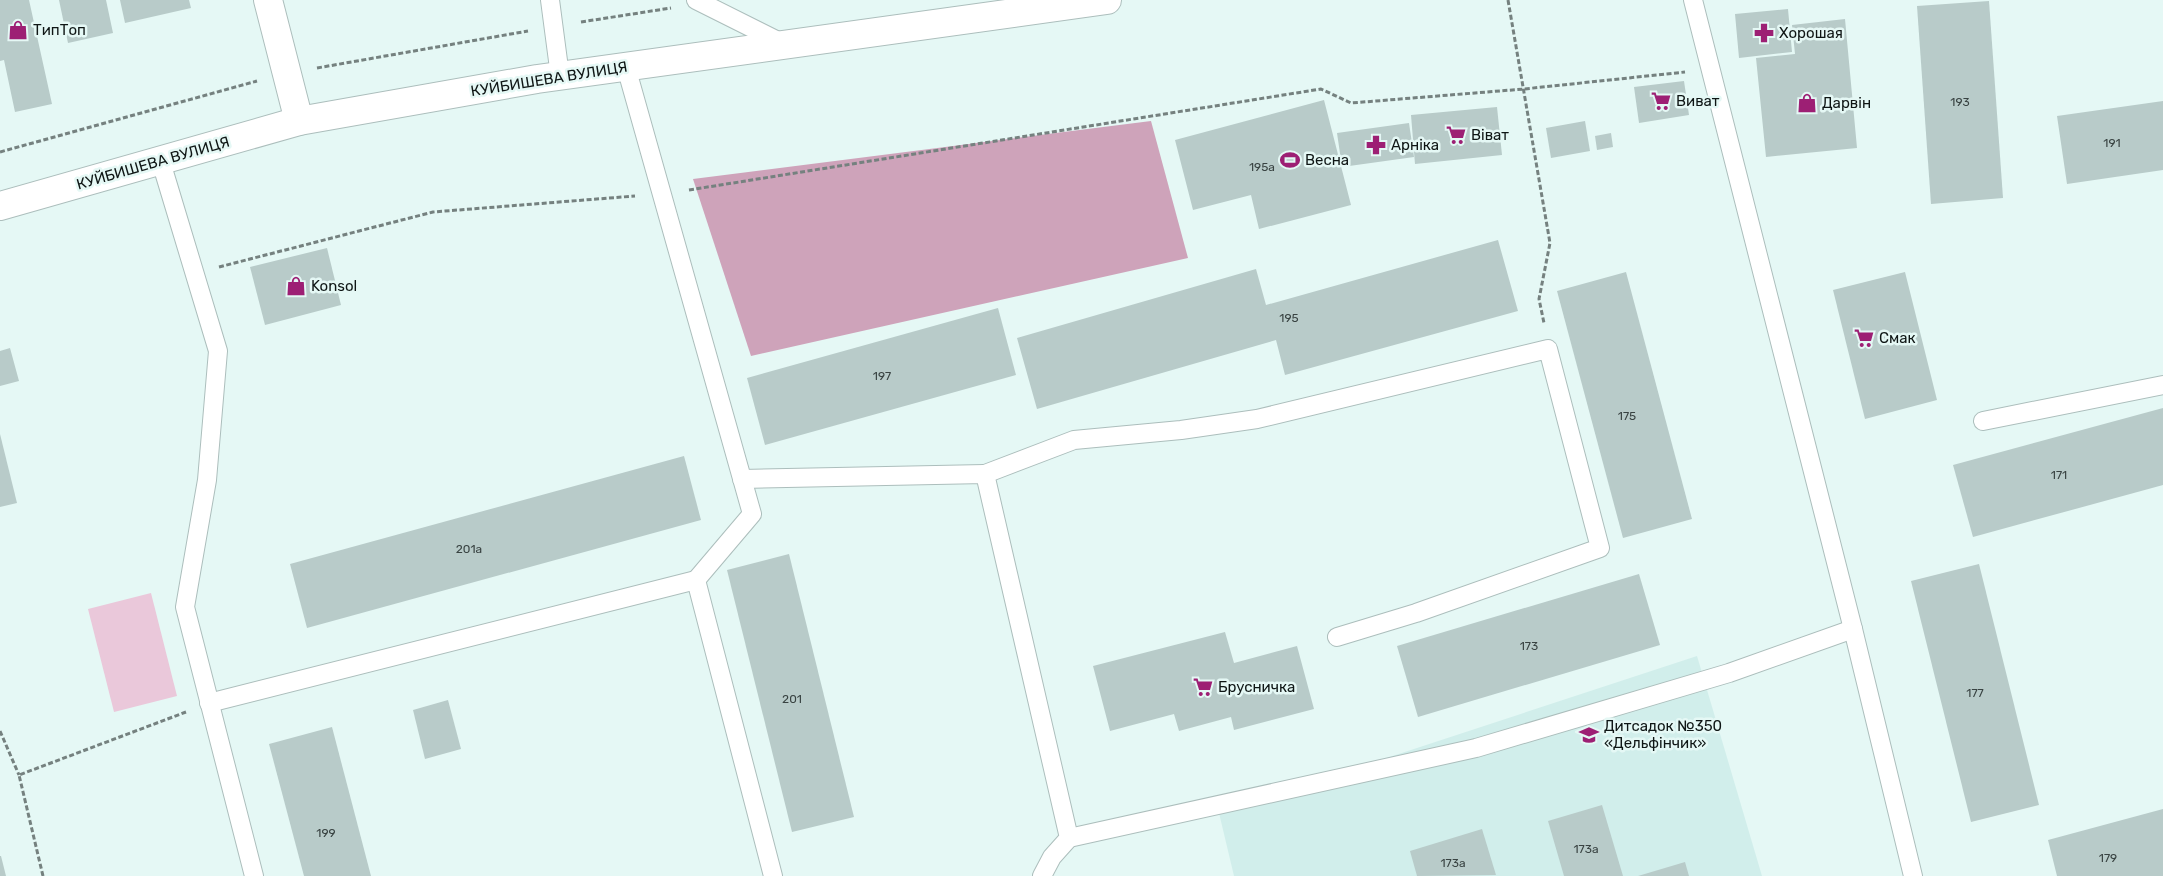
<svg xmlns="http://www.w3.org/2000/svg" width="2163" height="876" viewBox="0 0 2163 876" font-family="Rubik,sans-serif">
	<rect width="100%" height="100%" fill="#e5f8f5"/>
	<polygon fill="#d1eeeb" points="1697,656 1762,876 1234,876 1219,813"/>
	<polygon fill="#eac8da" points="151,593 177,696 114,712 88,609"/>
	<polygon fill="#cea3ba" points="1151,121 1188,258 751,356 693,179"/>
	<g fill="#b8cbc9">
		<polygon points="0,0 29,0 52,104 15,112 4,60 0,61"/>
		<polygon points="59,0 106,0 113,33 68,43"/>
		<polygon points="120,0 189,0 191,8 125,23"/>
		<polygon points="1989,1 2003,198 1931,204 1917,6"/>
		<polygon points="1788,9 1792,52 1739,58 1735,14"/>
		<polygon points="1845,19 1857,148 1766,157 1756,58 1795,54 1792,25"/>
		<polygon points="1684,81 1689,115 1639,123 1634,87"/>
		<polygon points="1324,100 1351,205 1259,229 1251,195 1193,210 1175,140"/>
		<polygon points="2163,101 2163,170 2067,184 2057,116"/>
		<polygon points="1497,107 1502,155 1415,164 1411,115"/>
		<polygon points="1585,121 1590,151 1551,158 1546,128"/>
		<polygon points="1409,123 1414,157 1342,167 1337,133"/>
		<polygon points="1611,133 1613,147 1597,150 1595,136"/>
		<polygon points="1498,240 1518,311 1285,375 1276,340 1037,409 1017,338 1256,269 1266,305"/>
		<polygon points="327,248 341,305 265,325 250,267"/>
		<polygon points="1626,272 1692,519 1623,538 1557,291"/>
		<polygon points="1905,272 1937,400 1865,419 1833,290"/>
		<polygon points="998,308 1016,375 765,445 747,378"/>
		<polygon points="10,348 19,381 0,386 0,351"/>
		<polygon points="2163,408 2163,485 1973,537 1953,465"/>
		<polygon points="0,434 17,503 0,507"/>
		<polygon points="684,456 701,520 307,628 290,564"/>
		<polygon points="789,554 854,817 792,832 727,570"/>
		<polygon points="1979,564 2039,805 1971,822 1911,581"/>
		<polygon points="1639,574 1660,645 1418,717 1397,646"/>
		<polygon points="1225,632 1234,663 1297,646 1314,709 1234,730 1231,717 1179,731 1174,714 1110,731 1093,666"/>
		<polygon points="448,700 461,749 425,759 413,710"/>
		<polygon points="332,727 371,876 304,876 269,744"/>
		<polygon points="1602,805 1623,876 1564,876 1548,821"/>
		<polygon points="2163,809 2163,876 2057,876 2048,840"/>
		<polygon points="1482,829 1496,875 1417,876 1410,851"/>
		<polygon points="0,856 1,856 6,876 0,876"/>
		<polygon points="1685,862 1689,876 1638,876"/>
	</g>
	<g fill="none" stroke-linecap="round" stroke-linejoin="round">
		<defs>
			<g id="service">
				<polyline points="550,0 560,76"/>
				<polyline points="696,0 784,44"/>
				<polyline points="1693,0 1853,629 1913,876"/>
				<polyline points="626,67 752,514 696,580"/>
				<polyline points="161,162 218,351 207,480 185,607 254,876"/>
				<polyline points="1983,421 2163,385"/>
				<polyline points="985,474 1074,440 1181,430 1257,419 1548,349 1600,548 1416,613 1337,637"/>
				<polyline points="742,479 985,474 1069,838 1052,857 1042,876"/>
				<polyline points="209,703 696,580 773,876"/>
				<polyline points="1069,838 1476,748 1729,673 1853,629"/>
			</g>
			<polyline id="minor" points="268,0 299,121"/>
			<polyline id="secondary" points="0,206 299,121 537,79 1107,0"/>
		</defs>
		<use href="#service" stroke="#acbebc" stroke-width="20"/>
		<use href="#minor" stroke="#acbebc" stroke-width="30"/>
		<use href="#secondary" stroke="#acbebc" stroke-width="30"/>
		<g stroke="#75817f" stroke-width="3" stroke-dasharray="5 2.5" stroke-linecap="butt">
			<polyline points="1508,0 1550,243 1539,299 1544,323"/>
			<polyline points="581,22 671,8"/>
			<polyline points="317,68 528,31"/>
			<polyline points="0,152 257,81"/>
			<polyline points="689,190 1321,89 1351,103 1524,89 1685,72"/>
			<polyline points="219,267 433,212 635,196"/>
			<polyline points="0,731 19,775"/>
			<polyline points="43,876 19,775 186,712"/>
		</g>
		<use href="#service" stroke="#fff" stroke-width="18"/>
		<use href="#minor" stroke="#fff" stroke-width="28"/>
		<use href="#secondary" stroke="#fff" stroke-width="28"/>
	</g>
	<defs>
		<symbol id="shop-bare" viewBox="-9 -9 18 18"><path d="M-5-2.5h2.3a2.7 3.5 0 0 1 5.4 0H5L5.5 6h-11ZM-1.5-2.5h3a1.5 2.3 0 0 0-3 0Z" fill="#9d1f74" stroke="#e5f8f5" stroke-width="2.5" paint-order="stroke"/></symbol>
		<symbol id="pharmacy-bare" viewBox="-9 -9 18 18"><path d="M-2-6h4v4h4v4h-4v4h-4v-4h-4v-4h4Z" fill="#9d1f74" stroke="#e5f8f5" stroke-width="2.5" paint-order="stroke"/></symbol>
		<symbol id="supermarket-bare" viewBox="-9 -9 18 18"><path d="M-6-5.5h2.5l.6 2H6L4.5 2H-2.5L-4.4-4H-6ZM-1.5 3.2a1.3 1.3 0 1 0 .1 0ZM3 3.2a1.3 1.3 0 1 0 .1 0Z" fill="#9d1f74" stroke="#e5f8f5" stroke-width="2.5" paint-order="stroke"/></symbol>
		<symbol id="stadium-bare" viewBox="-9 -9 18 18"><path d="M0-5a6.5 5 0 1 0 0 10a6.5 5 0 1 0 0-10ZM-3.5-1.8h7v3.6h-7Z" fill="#9d1f74" stroke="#e5f8f5" stroke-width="2.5" paint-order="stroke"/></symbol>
		<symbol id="school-bare" viewBox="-9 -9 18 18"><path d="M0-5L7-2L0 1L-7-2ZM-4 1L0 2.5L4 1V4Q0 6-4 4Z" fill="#9d1f74" stroke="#e5f8f5" stroke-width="2.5" paint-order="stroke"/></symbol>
	</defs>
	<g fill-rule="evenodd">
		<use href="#shop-bare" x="4" y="16" width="28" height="28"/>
		<use href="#pharmacy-bare" x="1750" y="19" width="28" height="28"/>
		<use href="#supermarket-bare" x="1647" y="87" width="28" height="28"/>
		<use href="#shop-bare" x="1793" y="89" width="28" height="28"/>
		<use href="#supermarket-bare" x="1442" y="121" width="28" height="28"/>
		<use href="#pharmacy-bare" x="1362" y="131" width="28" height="28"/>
		<use href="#stadium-bare" x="1276" y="146" width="28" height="28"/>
		<use href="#shop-bare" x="282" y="272" width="28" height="28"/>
		<use href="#supermarket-bare" x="1850" y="324" width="28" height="28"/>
		<use href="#supermarket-bare" x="1189" y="673" width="28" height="28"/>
		<use href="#school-bare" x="1575" y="721" width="28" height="28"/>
	</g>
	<g text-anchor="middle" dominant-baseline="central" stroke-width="5" stroke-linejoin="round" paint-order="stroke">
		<g font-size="12" fill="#394342">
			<text x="1960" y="102">193</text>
			<text x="2112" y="143">191</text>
			<text x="1262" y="167">195а</text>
			<text x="1289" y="318">195</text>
			<text x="882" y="376">197</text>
			<text x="1627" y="416">175</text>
			<text x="2059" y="475">171</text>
			<text x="469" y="549">201а</text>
			<text x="1529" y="646">173</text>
			<text x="1975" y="693">177</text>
			<text x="792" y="699">201</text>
			<text x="326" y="833">199</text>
			<text x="1586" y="849">173а</text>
			<text x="2108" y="858">179</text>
			<text x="1453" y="863">173а</text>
		</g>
		<g font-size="15" fill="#0f1615" stroke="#e5f8f5" text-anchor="start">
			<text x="33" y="30">ТипТоп</text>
			<text x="1779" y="33">Хорошая</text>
			<text x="1676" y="101">Виват</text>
			<text x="1822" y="103">Дарвін</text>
			<text x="1471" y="135">Віват</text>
			<text x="1391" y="145">Арніка</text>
			<text x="1305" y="160">Весна</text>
			<text x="311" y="286">Konsol</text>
			<text x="1879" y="338">Смак</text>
			<text x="1218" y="687">Брусничка</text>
			<text x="1604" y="726">Дитсадок №350<tspan x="1604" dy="17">«Дельфінчик»</tspan></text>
		</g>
		<g font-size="15" fill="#0f1615" stroke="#e5f8f5">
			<text transform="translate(549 79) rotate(-9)">КУЙБИШЕВА ВУЛИЦЯ</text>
			<text transform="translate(153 163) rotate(-16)">КУЙБИШЕВА ВУЛИЦЯ</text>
		</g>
	</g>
</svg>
